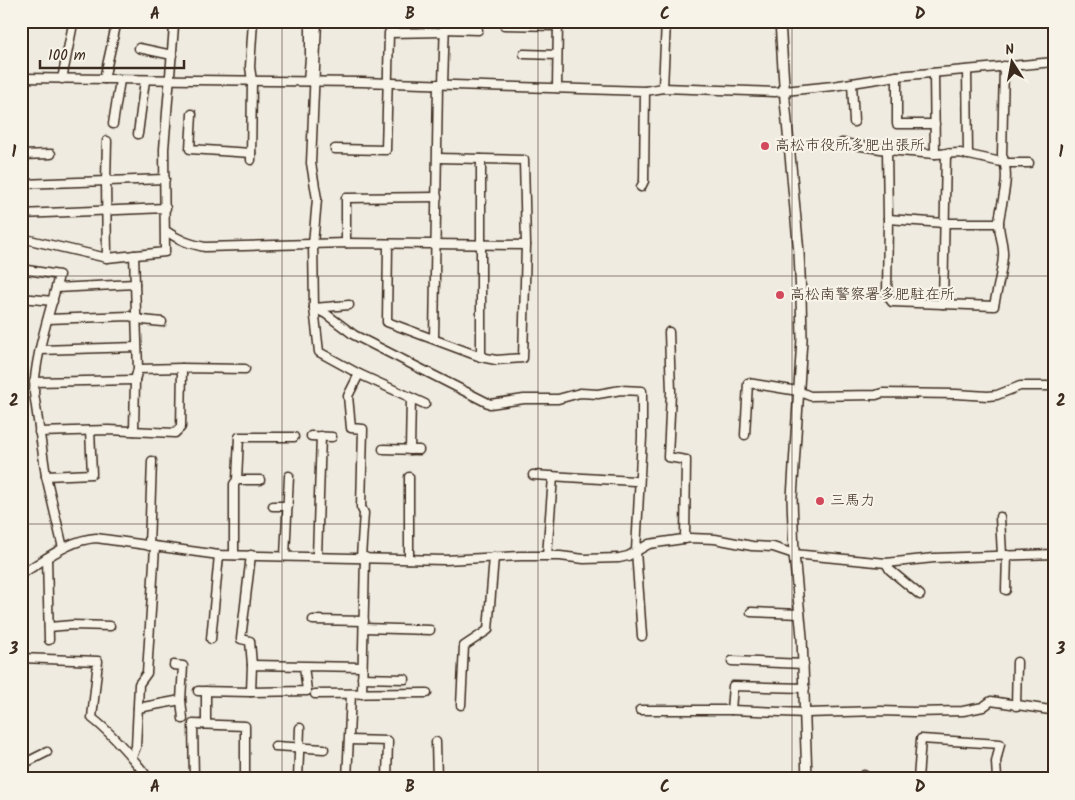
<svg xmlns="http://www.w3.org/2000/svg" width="1075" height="800" viewBox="0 0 1075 800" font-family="Kalam,'Klee One',sans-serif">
	<rect width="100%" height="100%" fill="#efebe0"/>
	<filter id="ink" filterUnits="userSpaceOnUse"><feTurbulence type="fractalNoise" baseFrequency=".02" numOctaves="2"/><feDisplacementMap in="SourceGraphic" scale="10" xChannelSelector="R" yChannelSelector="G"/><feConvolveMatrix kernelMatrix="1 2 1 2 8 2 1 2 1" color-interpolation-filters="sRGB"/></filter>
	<g filter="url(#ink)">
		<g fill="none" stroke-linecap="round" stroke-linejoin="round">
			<defs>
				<g id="minor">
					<polyline points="317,21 311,163 317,199 313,244 314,308 319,352 359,374 425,404"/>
					<polyline points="504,25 558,26"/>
					<polyline points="444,29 478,30"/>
					<polyline points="139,48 172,55"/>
					<polyline points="524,54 557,55"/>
					<polyline points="967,70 968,155"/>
					<polyline points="934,73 935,154"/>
					<polyline points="897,76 897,124 935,124"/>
					<polyline points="21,78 361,82 645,91 663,88 775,92 833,86 897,76 1054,62"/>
					<polyline points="62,79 72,29"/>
					<polyline points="104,79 117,21"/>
					<polyline points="308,81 310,58 310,21"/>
					<polyline points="852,83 854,122"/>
					<polyline points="443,84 445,21"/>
					<polyline points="557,88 558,21"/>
					<polyline points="663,88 666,21"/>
					<polyline points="192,114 190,149 251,153"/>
					<polyline points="113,124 120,80"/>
					<polyline points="138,134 145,80"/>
					<polyline points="842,143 887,150 935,154 960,153 1006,163 1029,163"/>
					<polyline points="335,149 386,150 389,33 444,32"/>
					<polyline points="887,150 888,219 887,295 892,302 943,304 946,153"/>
					<polyline points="21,155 51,154"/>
					<polyline points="481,159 481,357"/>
					<polyline points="251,160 252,81 250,67 253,21"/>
					<polyline points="21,184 165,179"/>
					<polyline points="641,187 644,181 645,91"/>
					<polyline points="21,214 166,208"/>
					<polyline points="888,219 944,223 999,223"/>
					<path d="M166 231C179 240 189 244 205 247L346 243 526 245"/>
					<polyline points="21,238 107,258 165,252 164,149 174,26 171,22 168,21"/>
					<polyline points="346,243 346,198 437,197"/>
					<polyline points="388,244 387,322 481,357 496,360 523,358 526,245 524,160 438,158"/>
					<polyline points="134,255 138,369 135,380 134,431"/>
					<polyline points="107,258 106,181 107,141"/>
					<path d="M21 269 59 275C50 314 35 353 34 393L46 476 63 548"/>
					<polyline points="56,288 135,284"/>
					<polyline points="21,298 53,301"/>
					<path d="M943 304 994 306C997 290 1002 272 1003 256 1004 244 998 232 999 221 1002 199 1011 176 1002 155L1004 66"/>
					<polyline points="314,308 326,314 354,335 490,404 524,399 558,399 580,393 598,394 621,390 642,391 642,437 636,551 642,636"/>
					<polyline points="314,308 349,305"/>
					<polyline points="48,319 129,316 143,320 162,322"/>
					<polyline points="669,332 671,392 668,457 686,460 685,539"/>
					<polyline points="434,339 438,84"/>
					<polyline points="40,350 137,347"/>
					<polyline points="138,369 182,368 245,369"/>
					<polyline points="359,374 348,396 351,428 363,429 361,507 364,513 361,557"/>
					<polyline points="34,382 135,380"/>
					<polyline points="39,432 108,430 175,433 181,427 182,368"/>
					<polyline points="745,435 748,383 798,391 810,396 876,395 882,393 956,394 988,396 997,395 1020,386 1054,386"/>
					<polyline points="311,436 332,437"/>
					<polyline points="383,449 419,450"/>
					<polyline points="410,450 411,398"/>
					<polyline points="533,475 634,481"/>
					<polyline points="46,476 92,474 90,431"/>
					<polyline points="237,480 260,480"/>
					<polyline points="273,506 288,506"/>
					<polyline points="1000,517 1002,555"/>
					<polyline points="149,546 152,461"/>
					<polyline points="234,555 234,484 237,480 239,437 294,437"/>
					<polyline points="251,555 241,639 250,641 252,665"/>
					<polyline points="285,556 289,476"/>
					<polyline points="317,556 321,436"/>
					<polyline points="547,556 553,477"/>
					<polyline points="47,558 49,640"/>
					<polyline points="409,559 409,477"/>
					<polyline points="886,563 890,570 920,595"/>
					<path d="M21 574C45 560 68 540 96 538L219 555 445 560 520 556H560L584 559 619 558 628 556 649 544 690 538 715 539 752 546 773 547 794 554 886 563 934 558 1054 554"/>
					<polyline points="1006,590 1007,555"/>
					<polyline points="751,612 800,614"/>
					<polyline points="313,620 364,621"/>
					<polyline points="49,627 72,625 110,626"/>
					<polyline points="364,628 430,630"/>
					<polyline points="211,639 219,555"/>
					<path d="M21 658 98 661 92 718C114 735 132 757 149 779"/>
					<polyline points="732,661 804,664"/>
					<polyline points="174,665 183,666 181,700 183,719"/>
					<polyline points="304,666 307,691 251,692 252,665 362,667"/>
					<polyline points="362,678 405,679"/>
					<polyline points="198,691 251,692"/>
					<polyline points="315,694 427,693"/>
					<polyline points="362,694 365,557"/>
					<polyline points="461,705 464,646 488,630 494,557"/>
					<polyline points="1016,706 1017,662"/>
					<polyline points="138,708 181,700"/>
					<polyline points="640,710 731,710 806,713 881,711 913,712 963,711 983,707 991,701 1050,710 1054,713"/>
					<polyline points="731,710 733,686 805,688"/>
					<polyline points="206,724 206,691"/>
					<polyline points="349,740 388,741 387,779"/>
					<polyline points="436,742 437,779"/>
					<polyline points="275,746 324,749"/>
					<polyline points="132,757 136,747 139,684 147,673 155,547"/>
					<polyline points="21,765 47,752"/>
					<polyline points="194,779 193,724 245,726 245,779"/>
					<polyline points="298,779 300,728"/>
					<polyline points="347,779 351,694"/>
					<polyline points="864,779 864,775"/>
					<polyline points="918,779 921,739 1000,744 996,762 997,779"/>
				</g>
				<polyline id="tertiary" points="780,21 785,100 799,253 801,296 802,339 792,498 794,554 802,637 807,779"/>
			</defs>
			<use href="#minor" stroke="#3b2a1e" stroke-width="11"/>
			<use href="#tertiary" stroke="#3b2a1e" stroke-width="12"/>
			<use href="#minor" stroke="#f7f3e8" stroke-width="8"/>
			<use href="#tertiary" stroke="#f7f3e8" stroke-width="9"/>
		</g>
	</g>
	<path fill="none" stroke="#3b2a1e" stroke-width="1" stroke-opacity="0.55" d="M282 21V779M538 21V779M792 21V779M21 276H1054M21 524H1054"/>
	<g fill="#d1495b" stroke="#f7f3e8" stroke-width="2">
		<circle cx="765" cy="146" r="5"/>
		<circle cx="780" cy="295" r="5"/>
		<circle cx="820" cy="501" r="5"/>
	</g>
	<g text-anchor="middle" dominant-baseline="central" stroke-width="4.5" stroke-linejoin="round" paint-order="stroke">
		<g font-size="15" fill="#3b2a1e" stroke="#f7f3e8" text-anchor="start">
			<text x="775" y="146">高松市役所多肥出張所</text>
			<text x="790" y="295">高松南警察署多肥駐在所</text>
			<text x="830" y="501">三馬力</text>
		</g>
	</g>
	<rect width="1075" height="800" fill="none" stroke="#f7f3e8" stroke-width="55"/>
	<g transform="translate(1012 62) rotate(349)" stroke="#f7f3e8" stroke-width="4" paint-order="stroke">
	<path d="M0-4L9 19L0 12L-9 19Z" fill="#3b2a1e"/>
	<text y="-8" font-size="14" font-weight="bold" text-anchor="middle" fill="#3b2a1e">N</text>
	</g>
	<path d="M40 60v8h144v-8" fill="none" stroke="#3b2a1e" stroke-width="2.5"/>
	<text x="48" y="60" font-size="15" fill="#3b2a1e" stroke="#f7f3e8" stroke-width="4" paint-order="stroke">100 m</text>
	<rect x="28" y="28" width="1020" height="744" fill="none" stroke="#3b2a1e" stroke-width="2"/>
	<g font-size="16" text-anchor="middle" font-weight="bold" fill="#3b2a1e">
		<text x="155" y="19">A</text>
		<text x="410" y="19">B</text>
		<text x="665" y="19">C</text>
		<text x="920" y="19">D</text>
		<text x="14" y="157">1</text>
		<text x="1061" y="157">1</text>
		<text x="14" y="406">2</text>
		<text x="1061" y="406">2</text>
		<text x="14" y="654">3</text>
		<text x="1061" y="654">3</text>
		<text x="155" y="792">A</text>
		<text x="410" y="792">B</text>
		<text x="665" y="792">C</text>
		<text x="920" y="792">D</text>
	</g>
</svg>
